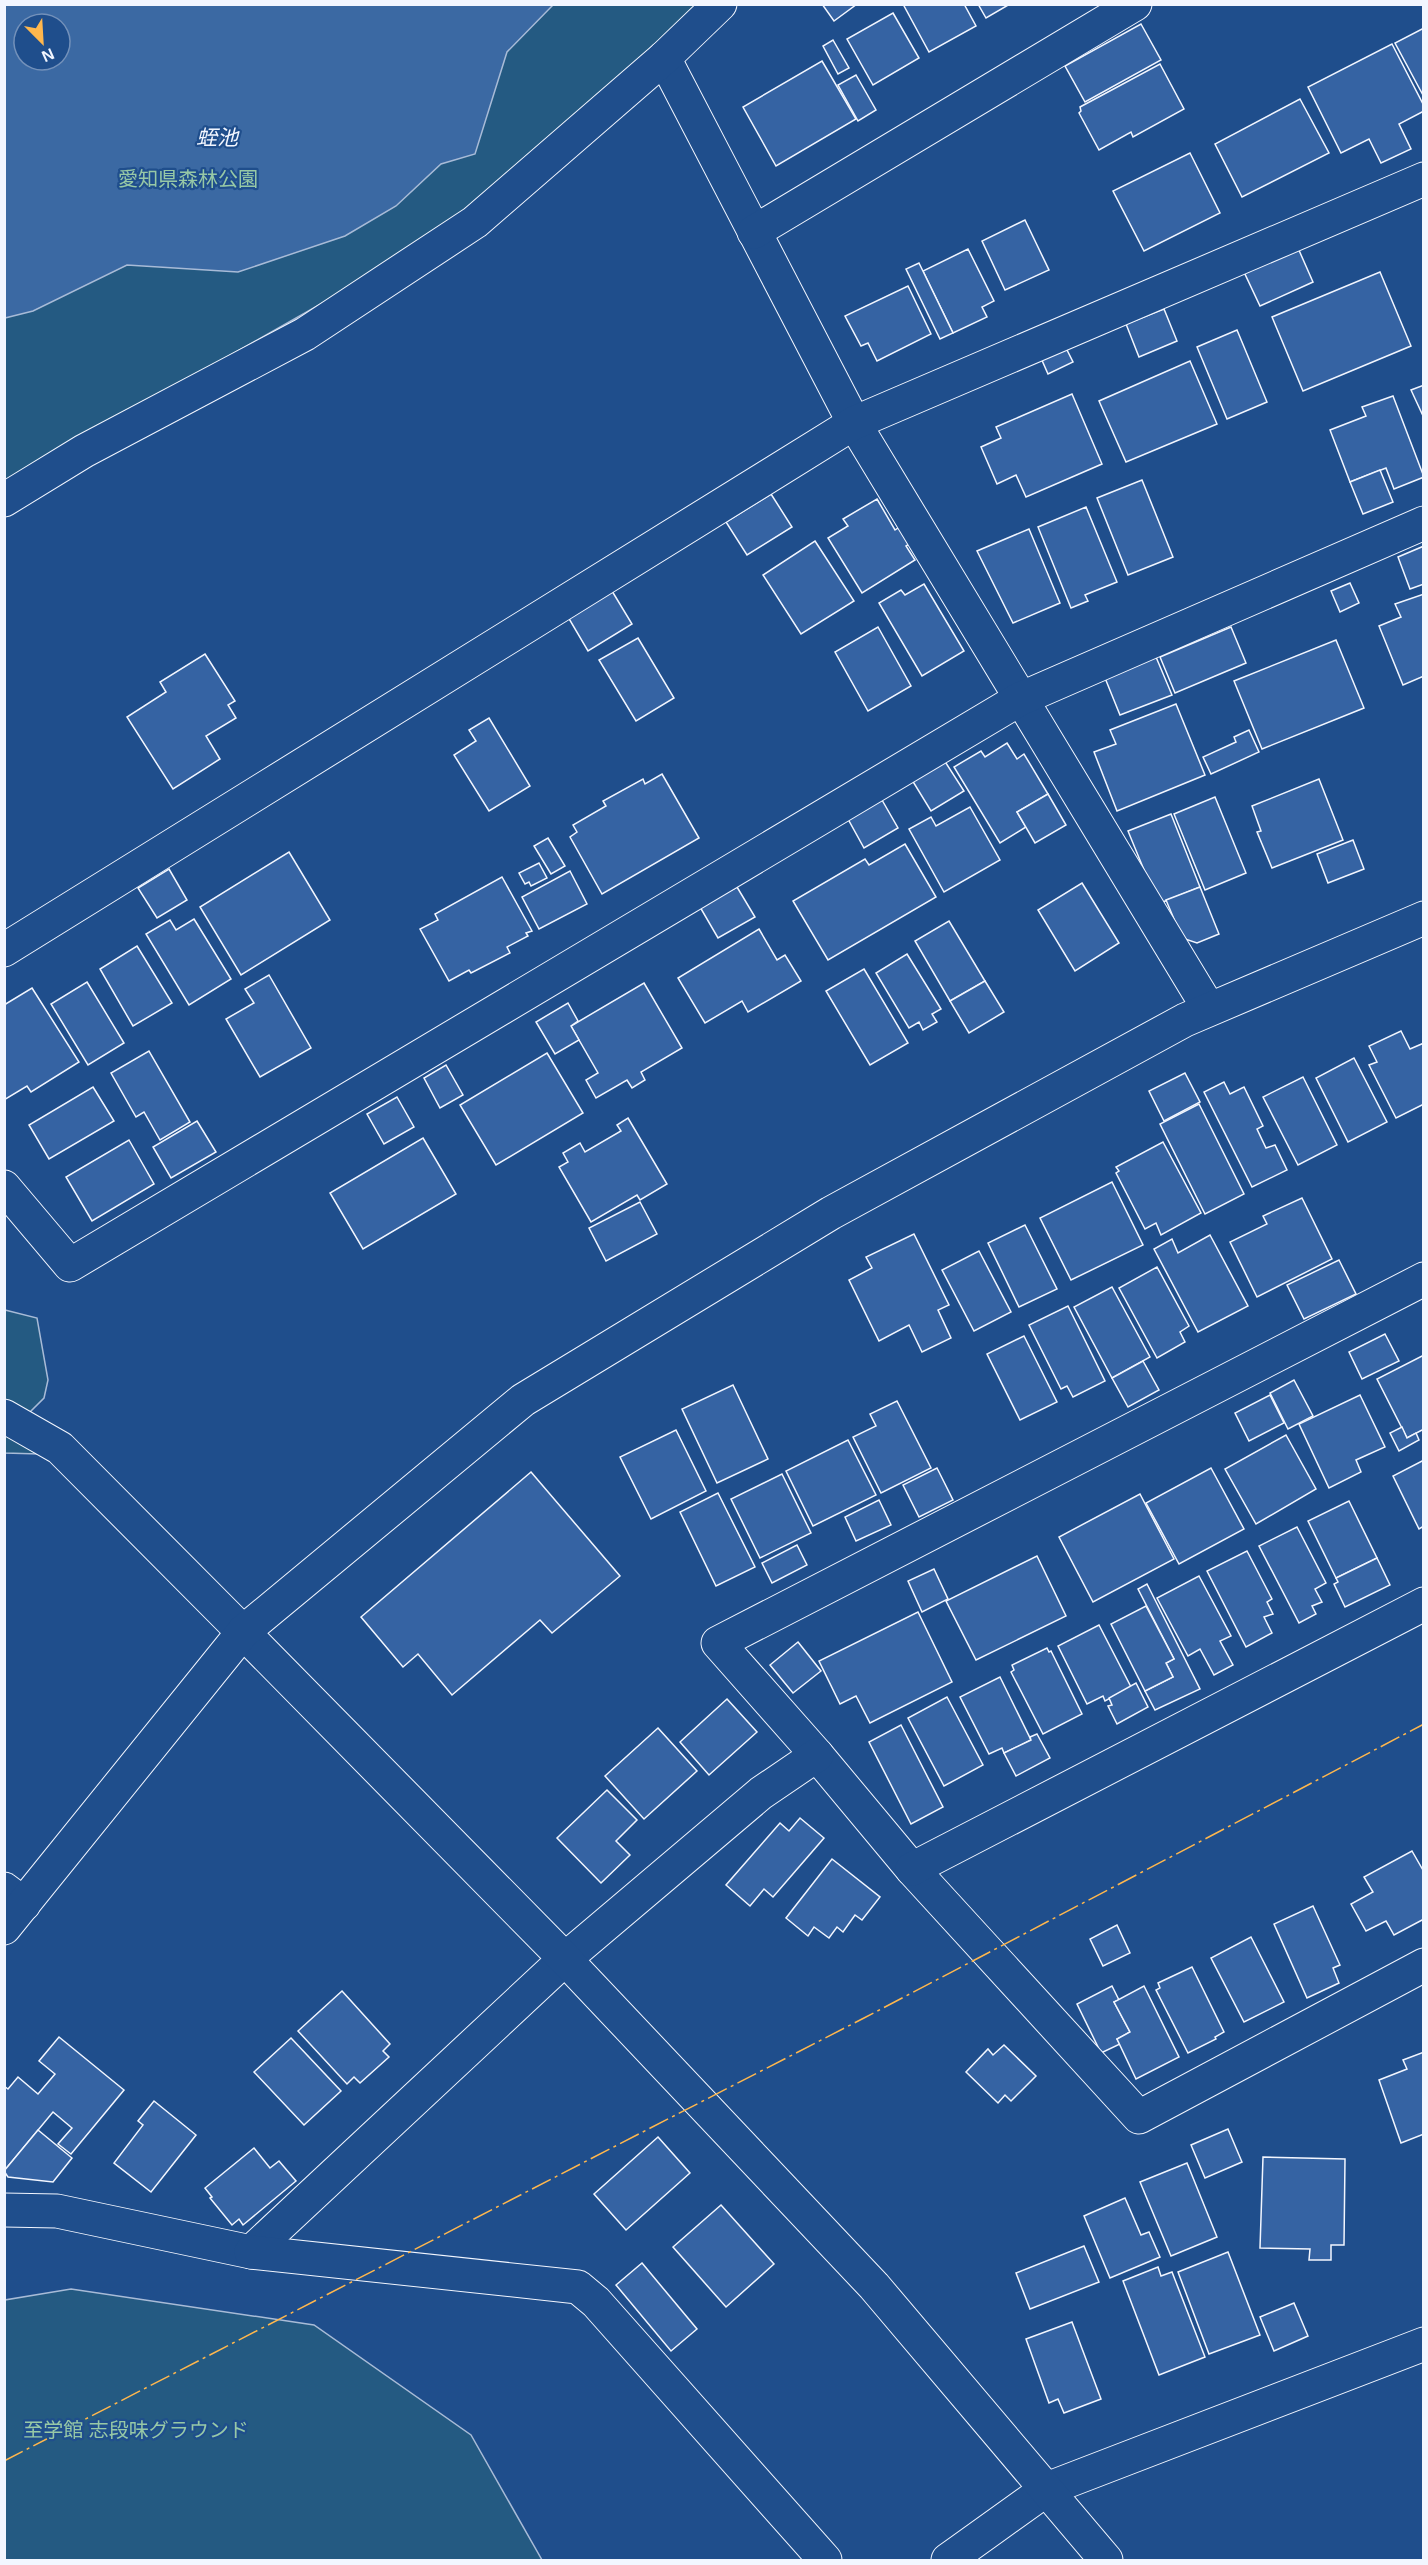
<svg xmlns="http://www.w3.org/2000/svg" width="1428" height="2565" viewBox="0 0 1428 2565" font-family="Arial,'Noto Sans JP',sans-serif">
	<rect width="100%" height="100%" fill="#1f4e8c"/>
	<g fill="#245a82" stroke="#a8bbd7" stroke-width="1.5" fill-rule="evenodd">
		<path d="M5 5H700L469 207 363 280 74 444 5 487ZM24 24H60V60H24Z"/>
		<polygon points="5,1310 37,1318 48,1380 44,1398 29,1413 39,1454 5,1453"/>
		<polygon points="71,2289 314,2325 471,2435 542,2560 5,2560 5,2300"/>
	</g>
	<path fill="#3b69a3" stroke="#a8bbd7" stroke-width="1.5" fill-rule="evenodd" d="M5 4H553V5L507 52 475 154 441 164 396 206 345 236 238 272 127 265 33 311 5 318ZM24 24H60V60H24Z"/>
	<g fill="#3563a3" stroke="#f2f6ff" stroke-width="1.5">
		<polygon points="822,4 857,4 834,21"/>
		<polygon points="903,4 964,4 976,26 929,52"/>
		<polygon points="978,4 1010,4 986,18"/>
		<polygon points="893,13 919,58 873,85 847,39"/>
		<polygon points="1141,24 1161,60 1085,102 1065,66"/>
		<polygon points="1424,28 1424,97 1395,43"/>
		<polygon points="833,40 849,68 838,74 823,46"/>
		<polygon points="1392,44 1424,106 1424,111 1399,124 1411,149 1381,163 1369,139 1341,153 1308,87"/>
		<polygon points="822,61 856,119 776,166 743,107"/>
		<polygon points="1160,64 1184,109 1133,137 1131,132 1099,150 1079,113 1081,111 1080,107"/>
		<polygon points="856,75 876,110 858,121 838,85"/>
		<polygon points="1300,99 1329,153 1242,197 1215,144"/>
		<polygon points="1190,153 1220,213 1144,251 1113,191"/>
		<polygon points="1025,220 1049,270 1005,290 982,241"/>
		<polygon points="1298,248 1313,282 1260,306 1244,272"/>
		<polygon points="968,249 994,301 982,307 987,317 953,333 923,271"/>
		<polygon points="919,263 953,333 940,339 906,269"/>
		<polygon points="1380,272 1411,346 1303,391 1272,317"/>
		<polygon points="908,286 931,334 877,361 868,343 861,346 845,316"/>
		<polygon points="1164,309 1177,341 1139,357 1126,324"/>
		<polygon points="1237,330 1267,402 1227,419 1197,347"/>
		<polygon points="1065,346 1073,362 1048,374 1041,358"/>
		<polygon points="1190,361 1217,424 1126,462 1099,401"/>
		<polygon points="1424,385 1424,418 1411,390"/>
		<polygon points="1072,394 1102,464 1026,497 1016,475 997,484 981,447 1001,438 996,427"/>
		<polygon points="1393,396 1424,477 1394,489 1386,468 1350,482 1330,430 1366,416 1362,407"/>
		<polygon points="1380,470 1393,502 1363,514 1350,482"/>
		<polygon points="1142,480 1173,557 1128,575 1097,498"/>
		<polygon points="771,494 792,527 747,555 726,522"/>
		<polygon points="877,499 895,530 904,524 914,541 906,546 915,560 862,593 828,538 848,526 843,519"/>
		<polygon points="1086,507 1117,582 1085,595 1088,601 1071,608 1038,527"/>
		<polygon points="1029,529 1060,603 1013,623 977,551"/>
		<polygon points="815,541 854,601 801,634 763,575"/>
		<polygon points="1424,546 1424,584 1410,589 1398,557"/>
		<polygon points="1350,583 1359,603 1340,612 1331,591"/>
		<polygon points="924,584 964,651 922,676 879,603 901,590 905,595"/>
		<polygon points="612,591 632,624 588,651 568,617"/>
		<polygon points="1424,594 1424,676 1403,685 1379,626 1401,617 1395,604"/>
		<polygon points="878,627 911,686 868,711 835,652"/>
		<polygon points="1231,627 1246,663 1175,693 1160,657"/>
		<polygon points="638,638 674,698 636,721 599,660"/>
		<polygon points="1336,640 1364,708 1262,749 1234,681"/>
		<polygon points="205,654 235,701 228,705 236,718 206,736 220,759 173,789 127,717 166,692 160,682"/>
		<polygon points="1156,657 1172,695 1120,715 1105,678"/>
		<polygon points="1176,704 1205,775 1117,811 1094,752 1116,744 1110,730"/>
		<polygon points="489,718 530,786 489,811 454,755 476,741 469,730"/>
		<polygon points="1249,730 1259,752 1211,774 1203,757 1236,742 1234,737"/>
		<polygon points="1007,743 1017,759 1024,754 1048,794 1017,812 1026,827 1000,843 954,767 981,751 985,757"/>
		<polygon points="944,760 964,791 931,811 912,780"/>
		<polygon points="662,774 699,838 602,894 570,837 577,832 573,825 606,806 603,801 643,779 645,784"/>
		<polygon points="1319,779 1343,840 1272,868 1257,832 1261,831 1252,806"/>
		<polygon points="1048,794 1066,825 1035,843 1017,812"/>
		<polygon points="1215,797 1246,873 1205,890 1174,814"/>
		<polygon points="882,800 898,828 864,848 848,819"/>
		<polygon points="970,807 1000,860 944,892 909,829 931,817 936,826"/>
		<polygon points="1171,814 1200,887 1158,904 1128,831"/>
		<polygon points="548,838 565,866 551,874 534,846"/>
		<polygon points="1353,840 1364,869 1328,883 1317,854"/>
		<polygon points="905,844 936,897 828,960 793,901 865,859 869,865"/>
		<polygon points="289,852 330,920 241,975 200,907"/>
		<polygon points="539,863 547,878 531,886 529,882 525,884 519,873"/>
		<polygon points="169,869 187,900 157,918 138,888"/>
		<polygon points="570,871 587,904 539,929 522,897"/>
		<polygon points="502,877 532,931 526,933 528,936 507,947 510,953 471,973 469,970 449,981 420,929 438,920 435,914"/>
		<polygon points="1082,883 1119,943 1075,971 1038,910"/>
		<polygon points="737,887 755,917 718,938 700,907"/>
		<polygon points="1200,887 1219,934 1197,943 1182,938 1166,900"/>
		<polygon points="194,919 231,979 189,1005 146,934 170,920 176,930"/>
		<polygon points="949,921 985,981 950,1001 915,941"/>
		<polygon points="759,929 777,960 785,955 801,981 748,1012 742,1001 705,1023 678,978"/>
		<polygon points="137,946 172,1003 133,1026 100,969"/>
		<polygon points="907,954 941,1009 932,1014 937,1022 923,1030 919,1022 909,1028 876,973"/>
		<polygon points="864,969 908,1043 870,1065 826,991"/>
		<polygon points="269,975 311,1048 260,1077 226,1019 254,1003 245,989"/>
		<polygon points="985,981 1004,1012 969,1033 950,1001"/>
		<polygon points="87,982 124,1043 88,1065 51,1004"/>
		<polygon points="644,983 682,1048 641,1072 645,1080 632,1088 627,1080 596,1098 586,1080 598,1073 571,1026"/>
		<polygon points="32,988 79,1062 31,1092 27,1086 4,1100 4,1005"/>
		<polygon points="568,1003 578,1021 571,1026 579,1040 555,1054 536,1022"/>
		<polygon points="1401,1031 1410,1049 1424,1043 1424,1104 1396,1118 1369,1065 1377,1062 1369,1046"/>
		<polygon points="149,1051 190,1122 160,1140 144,1112 136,1117 111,1073"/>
		<polygon points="547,1053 583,1113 496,1165 460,1105"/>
		<polygon points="1354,1058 1387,1122 1348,1142 1316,1078"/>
		<polygon points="446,1065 463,1095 440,1108 424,1078"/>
		<polygon points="1185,1073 1200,1102 1164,1121 1149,1091"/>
		<polygon points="1303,1077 1337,1145 1298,1165 1263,1097"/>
		<polygon points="1224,1082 1230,1094 1244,1087 1263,1126 1257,1129 1266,1148 1275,1145 1287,1170 1252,1187 1204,1092"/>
		<polygon points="93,1087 114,1121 49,1159 29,1125"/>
		<polygon points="397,1097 414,1127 384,1144 367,1114"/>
		<polygon points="1199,1104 1244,1194 1205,1214 1160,1124"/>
		<polygon points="628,1118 667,1184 640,1200 637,1195 591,1222 559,1167 568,1162 563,1153 580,1143 585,1152 621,1131 617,1125"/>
		<polygon points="197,1121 216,1152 171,1178 153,1147"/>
		<polygon points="423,1138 456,1194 363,1249 330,1193"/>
		<polygon points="129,1140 154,1184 92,1221 66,1177"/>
		<polygon points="1163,1142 1201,1213 1161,1235 1156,1223 1145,1229 1116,1173 1119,1171 1116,1167"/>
		<polygon points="1112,1182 1143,1245 1071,1280 1040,1218"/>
		<polygon points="1302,1198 1332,1259 1257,1297 1230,1242 1267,1224 1263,1216"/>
		<polygon points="640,1202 657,1234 606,1261 589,1228"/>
		<polygon points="1025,1225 1057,1289 1019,1307 988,1243"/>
		<polygon points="914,1234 949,1305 938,1310 951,1338 922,1352 909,1325 879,1341 849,1280 872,1268 866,1257"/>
		<polygon points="1210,1235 1248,1306 1198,1332 1154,1249 1172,1239 1178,1253"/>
		<polygon points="979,1251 1011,1312 974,1331 942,1270"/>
		<polygon points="1339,1260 1356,1294 1304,1319 1287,1285"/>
		<polygon points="1157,1267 1189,1326 1180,1332 1185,1342 1157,1358 1119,1288"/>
		<polygon points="1112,1287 1150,1357 1112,1378 1074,1307"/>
		<polygon points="1068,1306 1105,1381 1073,1397 1067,1386 1061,1389 1029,1325"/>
		<polygon points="1385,1334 1399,1361 1362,1379 1349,1352"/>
		<polygon points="1024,1336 1057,1402 1020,1420 987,1354"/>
		<polygon points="1424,1355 1424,1429 1407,1438 1377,1379"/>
		<polygon points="1143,1361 1159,1390 1128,1407 1112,1378"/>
		<polygon points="1294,1380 1313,1416 1288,1429 1270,1393"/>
		<polygon points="733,1385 768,1459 717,1483 682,1409"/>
		<polygon points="1270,1395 1284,1423 1249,1441 1235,1413"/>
		<polygon points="1360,1395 1385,1447 1356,1460 1361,1472 1329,1488 1299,1424"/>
		<polygon points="897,1401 931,1468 881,1493 853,1437 876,1426 870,1414"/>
		<polygon points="1402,1427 1407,1438 1416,1433 1419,1440 1399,1451 1390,1433"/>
		<polygon points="676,1430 706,1491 651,1519 620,1457"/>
		<polygon points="1286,1435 1316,1489 1256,1524 1225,1469"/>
		<polygon points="848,1440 876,1495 813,1526 786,1471"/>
		<polygon points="1424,1460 1424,1526 1419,1529 1393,1476"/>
		<polygon points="937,1468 953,1500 919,1517 903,1485"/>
		<polygon points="1211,1468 1244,1529 1179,1564 1146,1503"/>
		<polygon points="531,1472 620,1576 552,1633 540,1620 452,1695 418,1654 403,1667 361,1617"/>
		<polygon points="782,1474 811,1533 760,1558 731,1499"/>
		<polygon points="718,1493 755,1567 716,1586 680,1512"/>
		<polygon points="1140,1494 1174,1559 1093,1602 1059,1537"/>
		<polygon points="879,1500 891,1525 856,1541 845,1517"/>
		<polygon points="1349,1501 1377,1558 1336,1578 1308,1521"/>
		<polygon points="1297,1527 1326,1583 1315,1589 1322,1602 1312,1606 1316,1614 1299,1623 1259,1546"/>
		<polygon points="797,1545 807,1565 772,1583 762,1563"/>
		<polygon points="1247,1551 1272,1599 1267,1602 1273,1614 1264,1617 1272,1633 1246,1647 1207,1571"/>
		<polygon points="1037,1556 1066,1616 976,1660 946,1601"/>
		<polygon points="1377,1558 1390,1585 1345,1607 1334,1584 1338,1582 1336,1578"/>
		<polygon points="934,1569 948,1599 922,1612 908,1581"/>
		<polygon points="1199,1576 1231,1636 1220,1641 1233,1665 1214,1675 1200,1649 1188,1656 1157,1598"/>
		<polygon points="1147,1584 1200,1689 1155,1710 1145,1691 1173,1677 1166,1663 1174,1659 1138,1589"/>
		<polygon points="1146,1606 1174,1659 1166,1663 1173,1677 1145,1691 1111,1624"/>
		<polygon points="918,1612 952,1682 870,1723 856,1696 840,1704 819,1661"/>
		<polygon points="1099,1625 1131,1687 1105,1701 1103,1696 1087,1704 1058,1646"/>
		<polygon points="798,1642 821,1671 793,1693 770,1665"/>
		<polygon points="1047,1648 1049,1652 1051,1651 1082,1714 1043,1734 1011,1672 1014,1670 1012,1665"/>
		<polygon points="1000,1677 1031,1740 1004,1753 1002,1748 989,1754 960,1697"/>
		<polygon points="1136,1683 1148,1707 1117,1724 1108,1706 1112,1705 1109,1698"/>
		<polygon points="947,1697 983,1765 944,1786 908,1718"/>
		<polygon points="727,1699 757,1732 709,1775 680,1742"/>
		<polygon points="901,1725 943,1807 911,1824 869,1742"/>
		<polygon points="658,1728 697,1771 644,1819 605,1776"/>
		<polygon points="1037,1734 1050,1758 1016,1776 1004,1753 1031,1740 1030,1737"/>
		<polygon points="607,1790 637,1820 616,1841 630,1855 601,1883 557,1838"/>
		<polygon points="800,1818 824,1838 773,1897 764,1889 750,1906 726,1885 780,1823 789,1831"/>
		<polygon points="1412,1851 1424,1872 1424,1919 1394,1935 1386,1921 1366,1931 1351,1904 1373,1892 1364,1877"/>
		<polygon points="832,1859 880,1897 862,1920 855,1915 843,1932 837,1927 829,1938 814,1927 808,1936 786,1918"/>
		<polygon points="1313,1906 1340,1965 1333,1968 1339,1983 1307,1998 1274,1924"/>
		<polygon points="1117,1925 1130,1953 1103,1966 1090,1939"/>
		<polygon points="1251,1937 1284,2002 1244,2022 1211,1958"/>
		<polygon points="1192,1967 1224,2032 1215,2037 1216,2039 1188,2053 1156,1990 1160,1988 1158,1983"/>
		<polygon points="1112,1986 1119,2000 1114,2002 1130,2032 1117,2039 1120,2044 1101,2053 1077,2004"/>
		<polygon points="1144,1986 1179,2057 1136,2079 1117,2039 1130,2032 1114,2002"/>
		<polygon points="342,1991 390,2044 383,2051 389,2057 360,2083 354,2077 347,2084 298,2031"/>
		<polygon points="59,2037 124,2090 71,2154 58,2144 72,2128 53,2112 4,2171 4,2086 8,2089 18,2077 38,2094 55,2074 39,2061"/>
		<polygon points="291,2038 341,2091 304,2125 254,2072"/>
		<polygon points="1004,2045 1036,2076 1011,2101 1005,2095 998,2103 966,2072 988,2049 993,2055"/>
		<polygon points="1424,2052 1424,2134 1401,2143 1379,2080 1407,2069 1403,2060"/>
		<polygon points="154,2101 196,2135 151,2192 114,2163 143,2125 138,2121"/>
		<polygon points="1228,2129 1242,2162 1205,2178 1191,2145"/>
		<polygon points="38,2130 72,2158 53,2182 8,2177 4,2171"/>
		<polygon points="658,2137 690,2173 626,2230 594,2194"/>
		<polygon points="254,2148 270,2168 279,2161 296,2181 243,2225 239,2219 232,2225 210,2198 212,2197 205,2188"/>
		<polygon points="1263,2157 1345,2159 1344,2245 1331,2245 1331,2260 1309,2260 1310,2249 1260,2248"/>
		<polygon points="1187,2163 1217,2237 1171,2256 1140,2182"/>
		<polygon points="1125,2198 1141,2235 1149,2232 1160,2257 1110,2278 1084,2216"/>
		<polygon points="721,2205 774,2264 726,2307 673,2247"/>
		<polygon points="1084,2246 1099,2282 1030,2309 1016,2273"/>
		<polygon points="1228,2252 1260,2335 1209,2354 1178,2272"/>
		<polygon points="642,2263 697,2329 671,2351 616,2285"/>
		<polygon points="1158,2267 1161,2276 1172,2272 1205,2357 1159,2375 1123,2281"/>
		<polygon points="1294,2303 1308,2336 1274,2351 1260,2317"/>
		<polygon points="1072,2322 1101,2399 1064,2413 1058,2399 1049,2403 1026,2339"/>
	</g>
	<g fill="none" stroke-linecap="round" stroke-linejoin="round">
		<defs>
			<g id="minor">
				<polyline points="664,58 854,423 1209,1009"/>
				<polyline points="754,232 1135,4"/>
				<polyline points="4,500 84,451 305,334 475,222 664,58 720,4"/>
				<polyline points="4,950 854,423 1424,179"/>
				<polyline points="4,1187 70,1265 1020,699 1424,523"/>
				<polyline points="1424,1279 718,1643 817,1755 912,1869 1139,2117 1424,1965"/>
				<polyline points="4,1416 60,1448 243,1632"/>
				<polyline points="912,1869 1424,1604"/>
				<polyline points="4,1889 24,1904"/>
				<polyline points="4,2210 57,2211 251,2252 565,1959 761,1793 817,1755"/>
				<polyline points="251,2252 578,2287 596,2302 825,2560"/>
				<polyline points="948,2560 1047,2489 1424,2344"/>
			</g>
			<g id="tertiary">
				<polyline points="243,1632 565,1959 874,2286 1106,2560"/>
				<polyline points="4,1928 243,1632 523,1400 831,1213 1185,1020 1424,918"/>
			</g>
		</defs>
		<use href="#minor" stroke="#f2f6ff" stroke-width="35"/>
		<use href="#tertiary" stroke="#f2f6ff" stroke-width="35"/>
		<use href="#minor" stroke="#1f4e8c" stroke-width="33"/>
		<use href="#tertiary" stroke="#1f4e8c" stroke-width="33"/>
		<polyline stroke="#ffb74d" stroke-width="1.5" stroke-dasharray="21 4.5 3 4.5" stroke-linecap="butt" points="4,2461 864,2018 1424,1724"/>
	</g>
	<g text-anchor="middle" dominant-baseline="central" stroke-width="4.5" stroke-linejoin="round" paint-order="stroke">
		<g font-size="20" fill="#97c8a6" stroke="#1f4e8c">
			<text x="188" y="179">愛知県森林公園</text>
			<text x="136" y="2430">至学館 志段味グラウンド</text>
		</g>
		<g font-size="21" font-style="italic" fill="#f2f6ff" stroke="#1f4e8c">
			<text x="217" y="137">蛭池</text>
		</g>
	</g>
	<rect width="1428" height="2565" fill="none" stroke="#f2f6ff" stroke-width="12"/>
	<g transform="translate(42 42) rotate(156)"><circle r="28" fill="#1f4e8c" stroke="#7391ba" stroke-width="1.5"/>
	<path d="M0-4.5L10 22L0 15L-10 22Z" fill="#ffb74d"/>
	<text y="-9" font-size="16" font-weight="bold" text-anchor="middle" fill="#f2f6ff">N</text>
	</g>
</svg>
